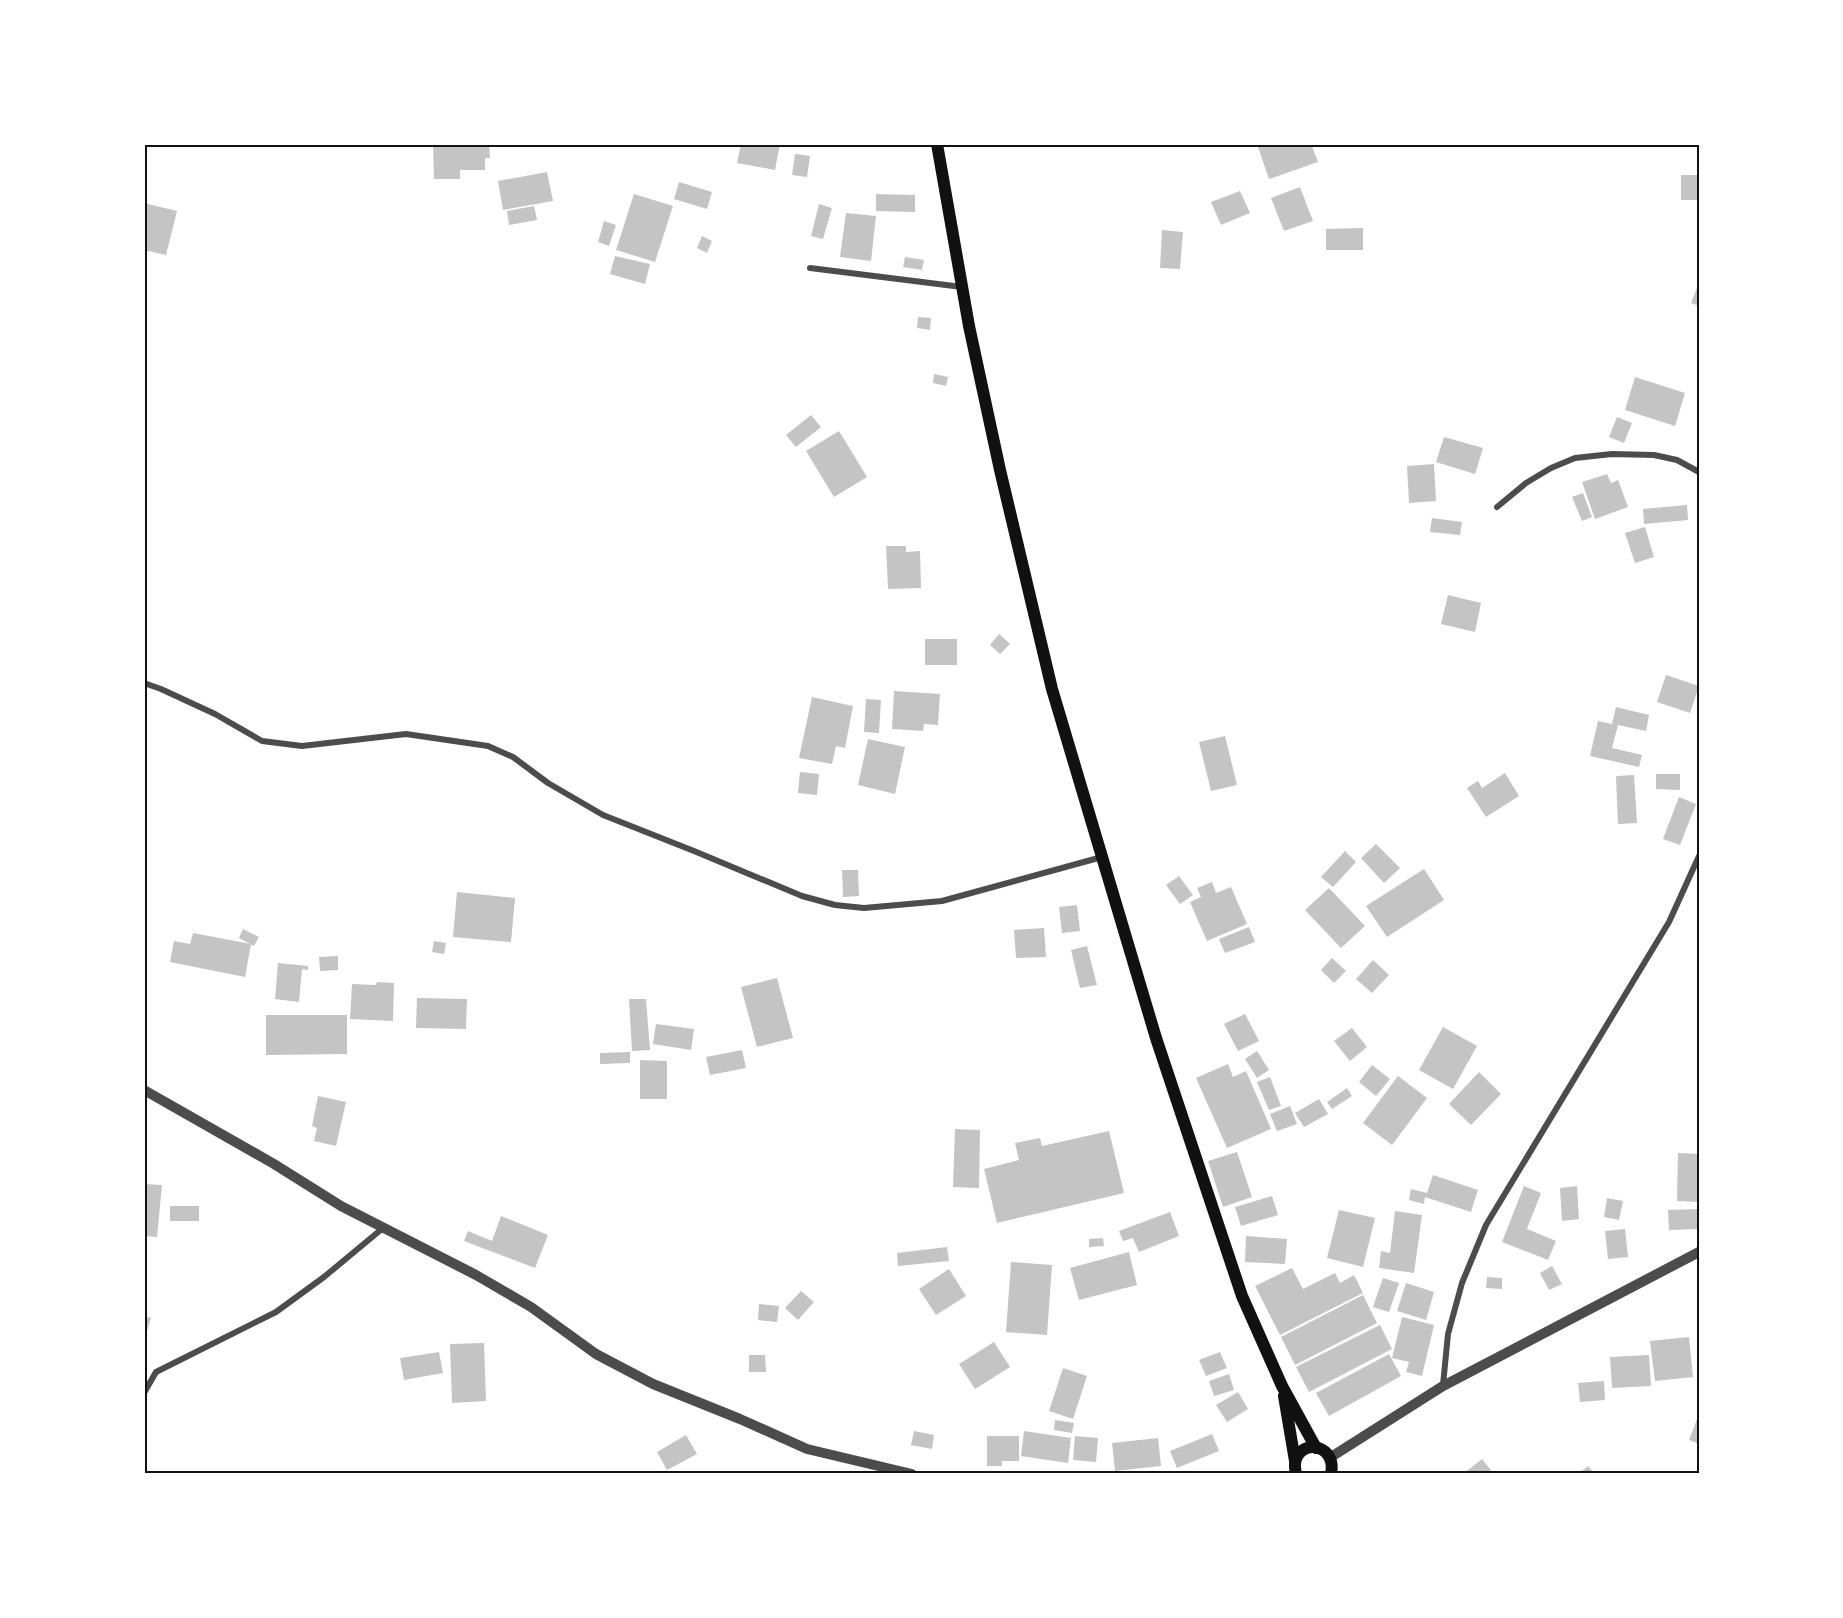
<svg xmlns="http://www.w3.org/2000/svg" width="1843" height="1618" viewBox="0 0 1843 1618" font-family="Helvetica,sans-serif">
	<rect width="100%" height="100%" fill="#fff"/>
	<g fill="#c4c4c4">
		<polygon points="433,144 489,144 490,158 485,158 485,170 460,170 460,179 434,179"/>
		<polygon points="741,144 780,144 775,170 737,163"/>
		<polygon points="1257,144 1311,144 1318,162 1269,179"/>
		<polygon points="795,154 810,156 807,177 792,175"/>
		<polygon points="547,172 553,201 503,210 498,181"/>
		<rect x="1681" y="175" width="18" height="25"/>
		<polygon points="679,182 712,192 707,209 674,199"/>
		<polygon points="1300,187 1313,221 1284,231 1271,198"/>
		<polygon points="1240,191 1250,213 1221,225 1211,202"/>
		<polygon points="634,194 673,206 655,262 616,250"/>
		<polygon points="876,194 915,195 915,212 876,211"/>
		<polygon points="144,203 177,211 166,255 144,250"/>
		<polygon points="819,204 832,208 823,239 811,236"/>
		<polygon points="534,206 537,220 509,225 507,211"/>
		<polygon points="846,213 876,216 871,261 840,257"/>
		<polygon points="604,221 616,225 609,246 598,242"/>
		<polygon points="1363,228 1363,250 1326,250 1326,229"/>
		<polygon points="1162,230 1183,232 1180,269 1160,268"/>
		<polygon points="702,236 712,241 707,253 697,248"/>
		<polygon points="615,256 650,264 645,284 610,274"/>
		<polygon points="905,257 924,260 922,270 903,267"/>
		<polygon points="1699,283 1699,306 1691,303"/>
		<polygon points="918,317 931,318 930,330 917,328"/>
		<polygon points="934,374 948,377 946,386 933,383"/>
		<polygon points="1635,377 1685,393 1675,426 1625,410"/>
		<polygon points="811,415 821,427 796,447 786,435"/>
		<polygon points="1617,417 1632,423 1624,443 1609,437"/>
		<polygon points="839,431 867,477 834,497 806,451"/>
		<polygon points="1444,437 1483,448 1475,474 1436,462"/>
		<polygon points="1434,464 1436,501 1409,503 1407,466"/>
		<polygon points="1607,474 1611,483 1618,480 1628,507 1595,519 1582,482"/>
		<polygon points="1583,493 1592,517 1582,521 1572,497"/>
		<polygon points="1687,505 1688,520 1644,524 1643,509"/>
		<polygon points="1432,518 1462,522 1460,535 1430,532"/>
		<polygon points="1645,527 1654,557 1635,563 1625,533"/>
		<polygon points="886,546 906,546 906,552 920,551 921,588 888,589"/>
		<polygon points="1448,595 1481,603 1475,632 1441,624"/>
		<polygon points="999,634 1010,644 1000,654 990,645"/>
		<rect x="925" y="639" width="32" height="26"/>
		<polygon points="1666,675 1699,686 1690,713 1657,702"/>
		<polygon points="894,691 940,694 938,725 924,724 923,731 892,729"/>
		<polygon points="812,697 853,706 845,748 836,746 832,764 799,758"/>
		<polygon points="866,699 881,700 879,733 864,732"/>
		<polygon points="1616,707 1649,715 1646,731 1618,725 1612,748 1642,755 1639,767 1590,756 1598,721 1612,724"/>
		<polygon points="1225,736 1237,785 1211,791 1199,742"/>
		<polygon points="868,739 905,747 895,794 858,785"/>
		<polygon points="800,772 819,774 817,795 798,793"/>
		<polygon points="1505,773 1519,796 1486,817 1467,788 1478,781 1482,788"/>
		<polygon points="1656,774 1680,774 1680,790 1656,789"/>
		<polygon points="1634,775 1637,823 1618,824 1616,776"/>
		<polygon points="1679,797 1696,804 1680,845 1663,839"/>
		<polygon points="1376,844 1400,868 1384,883 1361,858"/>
		<polygon points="1345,851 1356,862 1333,887 1321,877"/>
		<polygon points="1424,869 1444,900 1387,937 1366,906"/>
		<polygon points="842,870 858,870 859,896 843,897"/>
		<polygon points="1179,876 1193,895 1180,904 1166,885"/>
		<polygon points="1212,882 1216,893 1231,887 1247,924 1207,941 1190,902 1201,897 1197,888"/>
		<polygon points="1329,888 1365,926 1341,948 1305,910"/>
		<polygon points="457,892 515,898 511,942 453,937"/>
		<polygon points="1077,905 1080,931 1062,933 1059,907"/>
		<polygon points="1249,927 1255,942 1225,953 1219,939"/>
		<polygon points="1044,928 1046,957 1016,958 1014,930"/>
		<polygon points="243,929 259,937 254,946 239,938"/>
		<polygon points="193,933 251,944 245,977 170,962 174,941 190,944"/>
		<polygon points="434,941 446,943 444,954 432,952"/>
		<polygon points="1087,946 1097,985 1080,988 1071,950"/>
		<polygon points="338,956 338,970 320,971 319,957"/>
		<polygon points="1332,958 1346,971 1334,983 1321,970"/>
		<polygon points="1373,960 1389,975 1372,993 1356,979"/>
		<polygon points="278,963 308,966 308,970 302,969 299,1002 275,999"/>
		<polygon points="777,978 793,1038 757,1047 741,987"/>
		<polygon points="377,982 394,983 393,1021 350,1019 352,984 376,985"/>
		<polygon points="417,998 467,999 466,1029 416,1028"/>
		<polygon points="629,999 646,999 650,1050 632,1051"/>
		<polygon points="1245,1014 1259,1041 1238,1051 1224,1024"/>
		<polygon points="266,1015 347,1015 347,1054 266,1055"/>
		<polygon points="656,1024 694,1029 691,1050 653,1044"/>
		<polygon points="1443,1027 1477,1046 1453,1089 1419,1070"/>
		<polygon points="1352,1028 1367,1047 1350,1061 1334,1041"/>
		<polygon points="742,1050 746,1068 710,1075 706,1057"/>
		<polygon points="1257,1051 1269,1070 1257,1078 1245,1059"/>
		<polygon points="630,1052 630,1063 600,1064 600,1053"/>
		<polygon points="640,1060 667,1061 667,1099 640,1099"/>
		<polygon points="1228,1064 1233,1077 1246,1071 1271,1129 1227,1148 1196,1078"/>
		<polygon points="1372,1065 1390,1079 1376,1096 1359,1082"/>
		<polygon points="1479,1072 1501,1094 1471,1125 1449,1104"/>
		<polygon points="1398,1076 1427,1098 1392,1145 1363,1123"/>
		<polygon points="1270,1077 1281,1106 1269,1110 1257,1082"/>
		<polygon points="1347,1088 1352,1096 1332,1109 1327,1102"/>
		<polygon points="318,1096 346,1102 336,1146 314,1141 317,1128 312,1126"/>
		<polygon points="1319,1099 1328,1114 1304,1127 1295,1113"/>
		<polygon points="1290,1106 1297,1124 1277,1131 1270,1114"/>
		<polygon points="955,1129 980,1130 979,1188 953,1187"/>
		<polygon points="1109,1131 1124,1193 997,1223 984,1169 1019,1160 1015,1143 1040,1138 1042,1146"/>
		<polygon points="1237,1152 1252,1197 1223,1207 1208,1161"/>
		<polygon points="1678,1153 1699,1154 1699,1202 1677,1201"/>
		<polygon points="1433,1175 1478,1190 1471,1212 1425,1197 1424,1204 1409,1200 1411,1189 1427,1193"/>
		<polygon points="144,1184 162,1185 157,1237 144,1236"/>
		<polygon points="1524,1186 1541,1193 1527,1229 1556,1241 1548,1260 1502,1242"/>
		<polygon points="1577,1186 1579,1219 1562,1221 1560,1188"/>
		<polygon points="1272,1196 1278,1215 1241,1226 1235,1207"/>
		<polygon points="1607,1198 1623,1201 1619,1220 1604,1217"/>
		<rect x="170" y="1206" width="29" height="15"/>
		<polygon points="1699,1209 1699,1229 1669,1230 1668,1210"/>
		<polygon points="1339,1210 1375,1218 1363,1267 1327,1258"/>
		<polygon points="1395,1211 1422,1215 1414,1273 1379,1268 1381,1251 1390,1253"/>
		<polygon points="1170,1212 1179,1236 1139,1252 1133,1238 1123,1241 1119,1231"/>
		<polygon points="501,1216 548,1235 535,1268 464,1241 468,1231 492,1241"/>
		<polygon points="1625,1229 1628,1257 1608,1259 1605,1231"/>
		<polygon points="1246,1236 1287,1239 1285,1264 1245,1262"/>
		<polygon points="1103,1238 1104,1246 1089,1247 1089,1239"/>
		<polygon points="947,1247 949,1261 898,1266 897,1253"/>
		<polygon points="1129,1252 1137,1285 1079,1300 1070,1268"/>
		<polygon points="1011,1262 1052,1265 1047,1335 1006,1332"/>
		<polygon points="1552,1266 1562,1284 1549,1290 1540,1273"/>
		<polygon points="1292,1268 1303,1289 1335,1273 1340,1283 1354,1275 1363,1293 1280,1335 1255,1286"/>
		<polygon points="949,1269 966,1296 936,1315 919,1289"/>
		<polygon points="1487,1277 1502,1278 1502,1289 1486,1288"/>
		<polygon points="1383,1278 1399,1283 1389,1312 1373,1307"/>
		<polygon points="1406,1283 1434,1292 1426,1320 1397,1311"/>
		<polygon points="801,1291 814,1302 798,1320 785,1308"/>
		<polygon points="1363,1295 1377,1323 1295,1365 1281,1337"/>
		<polygon points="759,1304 779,1306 777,1322 758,1320"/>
		<polygon points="144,1316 151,1318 147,1331 144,1331"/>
		<polygon points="1402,1317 1434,1325 1422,1376 1406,1372 1409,1362 1392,1358"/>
		<polygon points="1380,1325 1392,1349 1309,1392 1296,1367"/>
		<polygon points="1689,1337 1693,1377 1655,1381 1650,1341"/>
		<polygon points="994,1342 1010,1367 975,1389 959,1364"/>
		<polygon points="484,1343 486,1401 452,1403 450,1344"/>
		<polygon points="439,1352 443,1373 404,1380 400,1358"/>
		<polygon points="1220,1352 1227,1368 1206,1376 1199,1360"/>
		<polygon points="1389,1354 1401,1376 1329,1416 1316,1393"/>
		<polygon points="749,1355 765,1355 766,1372 749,1372"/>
		<polygon points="1649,1355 1651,1386 1612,1388 1610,1357"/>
		<polygon points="1063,1368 1087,1376 1073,1419 1049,1411"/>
		<polygon points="1229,1374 1234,1390 1214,1396 1209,1381"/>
		<polygon points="1604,1381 1605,1400 1580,1402 1578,1383"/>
		<polygon points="1238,1392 1248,1409 1227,1422 1216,1405"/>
		<polygon points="1699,1414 1699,1444 1689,1440"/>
		<polygon points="1055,1420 1074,1423 1072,1433 1054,1430"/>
		<polygon points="914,1431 934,1435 932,1449 911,1445"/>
		<polygon points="1024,1431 1071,1438 1068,1463 1021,1456"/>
		<polygon points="1212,1434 1219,1451 1177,1468 1170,1451"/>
		<polygon points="686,1435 697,1454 667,1470 657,1452"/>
		<polygon points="987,1436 1019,1436 1019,1461 1002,1461 1002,1466 987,1466"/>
		<polygon points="1075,1436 1098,1438 1096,1462 1073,1460"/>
		<polygon points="1158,1438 1161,1466 1115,1471 1112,1443"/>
		<polygon points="1482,1459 1494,1474 1463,1474"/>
		<polygon points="1588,1466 1595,1474 1578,1474"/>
	</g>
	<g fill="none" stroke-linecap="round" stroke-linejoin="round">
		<g stroke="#4c4c4c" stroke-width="6">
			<polyline points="810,268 962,287"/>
			<polyline points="1497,507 1526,483 1551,468 1575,458 1612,454 1654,455 1677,460 1699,472"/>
			<polyline points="144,683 161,689 215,714 262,741 302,746 406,734 488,746 513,757 548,783 603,815 694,851 802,896 835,905 864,908 942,901 1102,857"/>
			<polyline points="1443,1385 1448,1334 1462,1283 1486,1225 1669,922 1699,856"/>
			<polyline points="144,1393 156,1372 276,1312 324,1277 383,1228"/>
		</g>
		<g stroke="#4c4c4c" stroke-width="10">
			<polyline points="144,1090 274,1164 341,1206 476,1275 531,1307 596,1354 653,1384 740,1419 807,1449 912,1474"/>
			<polyline points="1331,1457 1443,1386 1699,1252"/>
		</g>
		<g stroke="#111" stroke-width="12">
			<polyline points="937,144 969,326 1000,470 1052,689 1156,1038 1242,1296 1282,1386 1316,1448"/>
			<polyline points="1284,1396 1295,1461"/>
			<path d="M1296 1474C1295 1469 1294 1464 1296 1459 1304 1438 1337 1446 1331 1474"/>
		</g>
	</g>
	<rect width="1843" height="1618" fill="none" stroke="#ffffff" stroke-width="291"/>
	<rect x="146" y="146" width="1552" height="1326" fill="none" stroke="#111" stroke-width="2"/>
</svg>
